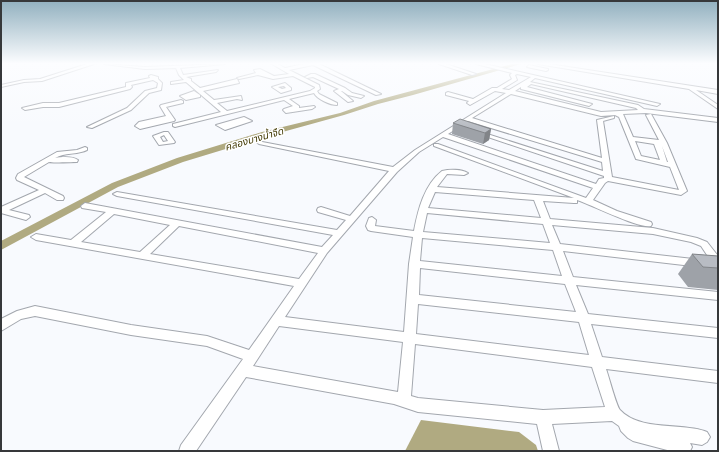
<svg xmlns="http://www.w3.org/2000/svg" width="719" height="452" viewBox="0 0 719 452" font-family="'DM Sans','Noto Sans Thai',sans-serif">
	<rect width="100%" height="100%" fill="#f8fafe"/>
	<polygon fill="#b0aa81" points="421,420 519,432 536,445 538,451 405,451"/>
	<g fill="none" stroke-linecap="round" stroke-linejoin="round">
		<polygon fill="#b0aa81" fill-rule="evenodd" points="512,64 521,64 413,95 378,104 344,115 268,136 183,162 118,187 1,250 1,241 112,183 177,158 262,132 340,113 374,101"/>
		<defs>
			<g id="minor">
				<polygon points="87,64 94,64 42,81 24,82 1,87 1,85 24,80 40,79"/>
				<path d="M104 64 145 67 225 64 180 68 183 75 218 70 216 72 186 77 191 79V81L200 88 237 79 239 83 203 91 214 100 241 96 242 100 237 99 217 103 227 111 310 91 315 88V87L293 76 273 79 258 75 239 79 237 78 256 73 254 70 260 69 274 76 289 74 272 64H278L285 68 304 64H319L381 94 376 95 313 65 289 70 319 85 320 89 317 91 319 94 337 103V105C330 105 317 99 314 93L289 99 299 106V108L314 106 315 107 312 109 286 113 283 110 284 109 293 106 284 100 175 127 173 126V124L221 112 186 82 171 84V82L184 80 179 75 176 68 145 69Z"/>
				<polygon points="439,64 446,64 476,74 472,75"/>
				<path d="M476 64H485L660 104 657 106 535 78 530 82 638 105 644 109 718 118V122L646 113 623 114 633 137 659 140 646 115 651 114 667 143 687 191 681 195 608 181 605 183 593 200 617 211 651 222 652 224 651 226C639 229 592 205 577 200V203H574L543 201 550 219 653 228 697 238 707 242 718 256V269L563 251 573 277 718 292V300L576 285 588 314 718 328V338L591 324 602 357 718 371V383L606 369C609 377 616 405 620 410 640 432 683 422 707 432L710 437 707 442 702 445 690 443 692 447 690 451H671L633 441 628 438 621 431 619 426 612 421 552 424 559 451H543L537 424 418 412 394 404 246 377 196 451H179L181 445 243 359 207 346 131 335 35 316 21 319 1 331V319L17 311 35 306 131 325 207 336 249 350 294 286 36 240 31 237 36 234 71 240 106 212 82 208 81 206 85 203 322 247 333 235 117 196 113 194 117 192 337 230 346 220 318 212 317 210 318 208 321 207 350 216 389 171 259 144 256 142 257 141 393 167 415 150 506 93 495 91 470 105 467 103 469 101 446 95V93L448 92 473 99 492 88H497L512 79 510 75 512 73ZM517 74 531 77 509 90 502 89 517 80 515 75ZM531 84 636 108 638 110 601 112 515 91 521 87V89L589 106 592 104 527 87ZM511 94 601 116 615 115 619 117 636 159 670 167 679 190 612 177 603 121 614 118V116L597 120 602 158 472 118ZM468 121 602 162 603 171 481 132 476 133 604 176V178L599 179 596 184 448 134ZM443 137 593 188 586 198 438 144H434V146L574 198 437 187 447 174 464 175 468 173C461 169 450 169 442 171 424 185 418 210 414 231L375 226 376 220 372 217 369 218 366 226 368 230 371 231 413 237 409 264 404 332 285 317 327 253 397 172 419 152ZM635 141 654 144 660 160 641 156ZM662 146 668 162H667ZM435 192 534 200 541 218 428 208ZM427 213 543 224 550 243 423 232ZM114 214 170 225 140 252 81 242ZM552 225 653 234 691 242 701 246 711 261 560 244ZM179 226 318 253 299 279 150 254ZM422 238 553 250 562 276 420 261ZM420 268 565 284 576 312 419 295ZM418 304 579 322 589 355 416 334ZM279 326 403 342 398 392 253 366ZM415 344 592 367 605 407 543 410 418 398 411 396Z"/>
				<polygon points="538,64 549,64 718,90 718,94 696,90 718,105 718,109 689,89"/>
				<polygon points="529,65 548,69 548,70 546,71 527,67"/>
				<polygon points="311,74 315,74 345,88 352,93 364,96 361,98 348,95 342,91 341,91 353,101 348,102 334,91 339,89 313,77 307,78 305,77"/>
				<polygon points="151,75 158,77 158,79 162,83 161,90 149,93 131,110 92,128 87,127 127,108 145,91 157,88 158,83 153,80 131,85 132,87 130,89 59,107 43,107 25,110 22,108 43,103 59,103 126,87 126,83 150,78 149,76"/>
				<path d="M285 83 291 88V90L281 93 272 87ZM284 86 286 88 282 89 278 87Z"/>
				<polygon points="194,91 200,95 200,97 186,100 180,96"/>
				<polygon points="181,100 183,101 183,103 166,107 175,120 174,121 140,129 135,126 139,122 166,116 160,106 161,105"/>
				<polygon points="244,117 252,121 225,130 216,125"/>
				<path d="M164 132H168L175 142 174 143 159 145 153 136ZM164 135 168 141 163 142 160 137Z"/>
				<path d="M85 147 87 148V150C77 155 65 152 55 158 62 157 72 156 78 160L77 162C72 162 52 163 49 162L24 177 63 196 64 198 63 200H57L45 193 9 210 29 215 30 217 26 220 1 213V207L39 190 17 180 16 178 18 174 57 152 77 150Z"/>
			</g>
		</defs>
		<use href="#minor" stroke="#a3a7ae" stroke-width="2"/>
		<use href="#minor" fill="#fff" fill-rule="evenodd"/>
	</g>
	<g fill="#9ea2a8">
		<polygon points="453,123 491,129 489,140 483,144 452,134"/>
		<polygon points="692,254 718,256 718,290 688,287 678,274"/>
	</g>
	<polygon fill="#818488" points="491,129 489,140 483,144 485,133"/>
	<g fill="#b8bcc3" stroke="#818488">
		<polygon points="460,119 491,129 485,133 453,123"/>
		<polygon points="692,254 718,256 718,268 703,267"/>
	</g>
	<linearGradient id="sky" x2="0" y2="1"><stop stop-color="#91b0bf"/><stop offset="0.5" stop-color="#fcfdff"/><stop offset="1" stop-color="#fcfdff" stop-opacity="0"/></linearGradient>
	<rect width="719" height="127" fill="url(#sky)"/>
	<g text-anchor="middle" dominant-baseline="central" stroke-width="3" stroke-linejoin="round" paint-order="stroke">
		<g font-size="10" font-style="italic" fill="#413902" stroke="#fff">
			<text transform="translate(254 139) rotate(-16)">คลองบางน้ำจืด</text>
		</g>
	</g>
	<rect width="719" height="452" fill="none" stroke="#36383a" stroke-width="4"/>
</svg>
